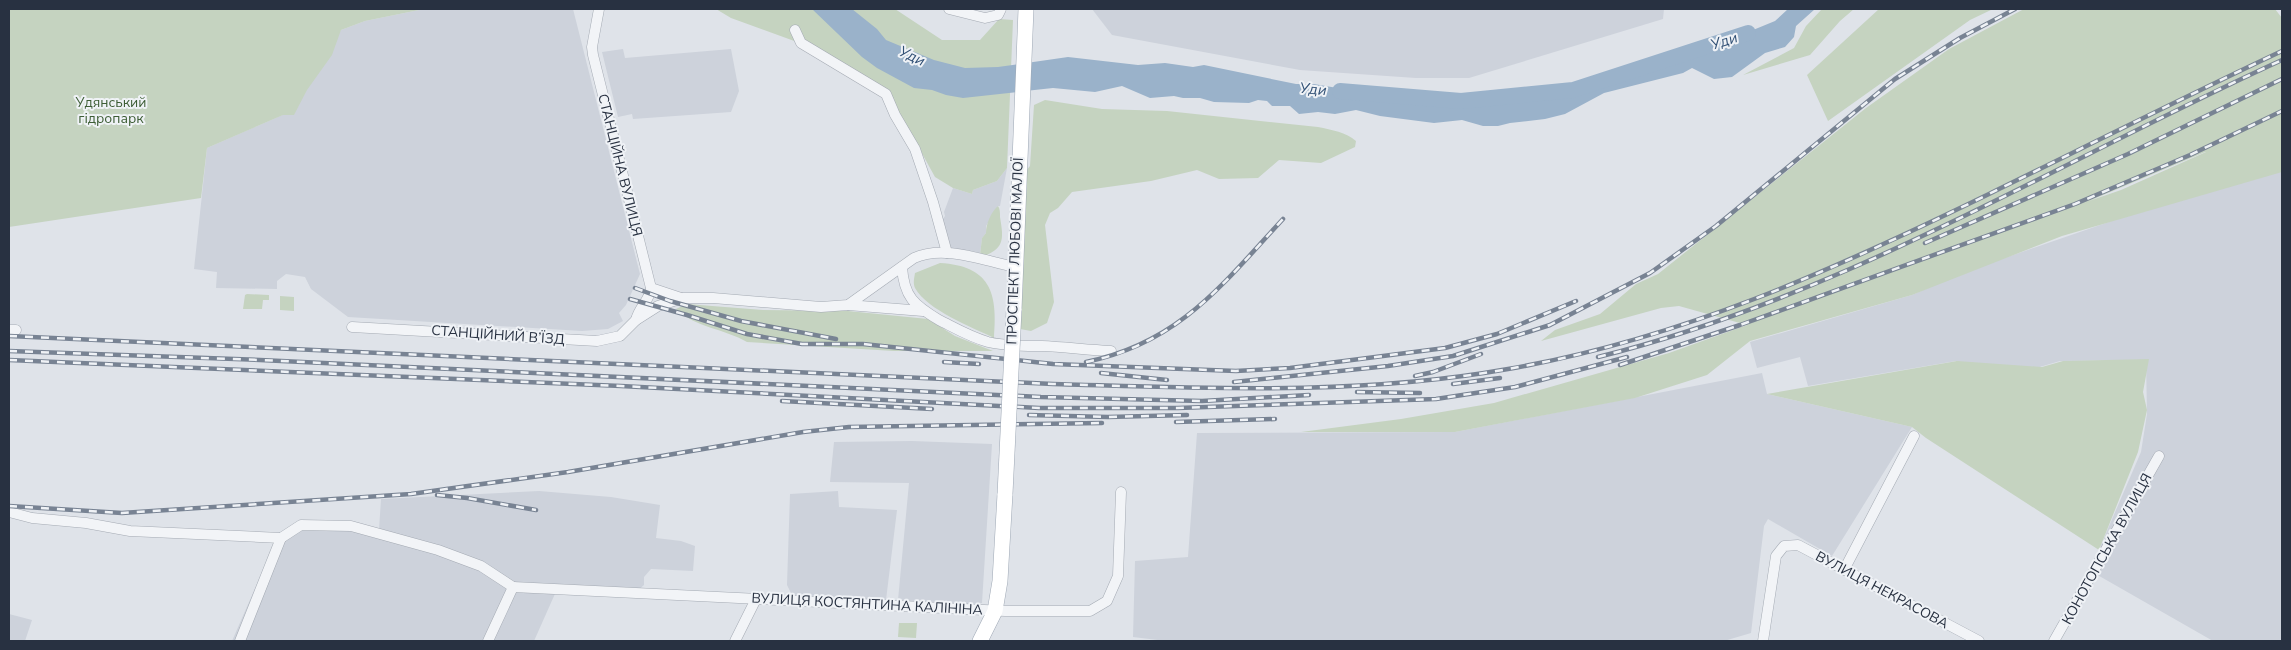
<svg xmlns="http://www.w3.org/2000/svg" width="2291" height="650" viewBox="0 0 2291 650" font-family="'Nunito Sans',sans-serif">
	<rect width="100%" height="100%" fill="#dfe3e9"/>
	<g fill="#cdd2db">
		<polygon points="424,9 573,9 640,274 626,305 619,313 623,321 608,329 582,331 348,317 311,289 305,277 286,274 277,281 277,289 216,288 217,272 194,269 207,148 287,113 341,30 365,21"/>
		<polygon points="1092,9 1664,9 1663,19 1469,78 1416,78 1300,70 1112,35"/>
		<polygon points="623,49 625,58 731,49 739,91 731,112 633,119 632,114 618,117 602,52"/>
		<polygon points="1007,168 1000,206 998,206 986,226 986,233 982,238 980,255 947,253 941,222 945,216 944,212 953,188 972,194 973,190 997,181"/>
		<polygon points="2282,170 2282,641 2213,641 2094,573 2091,568 2141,452 2147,414 2146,360 2060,361 1965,389 1956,361 1808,386 1800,357 1757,368 1750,342 1912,295 1967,271 2135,213"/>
		<polygon points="1762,373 1767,394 1912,427 1832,556 1768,519 1764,526 1751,633 1724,641 1166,641 1133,637 1135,561 1188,557 1197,433 1455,432"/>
		<polygon points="912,441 992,444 982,603 971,605 898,600 909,483 830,482 834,442"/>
		<polygon points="539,491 611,497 660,505 656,538 681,541 695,546 693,571 651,569 644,577 644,585 637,591 558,587 534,641 232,641 277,538 297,522 379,530 381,499"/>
		<polygon points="838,491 839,507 897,510 886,600 792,595 787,585 790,494"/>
		<polygon points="9,614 32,620 25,641 9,641"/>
	</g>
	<g fill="#c5d3c0" fill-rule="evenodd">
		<polygon points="9,9 424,9 365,21 341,30 332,55 307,90 294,115 283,115 207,148 201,198 9,227"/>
		<polygon points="716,9 895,9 942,40 980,40 999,19 1013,20 1007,168 997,181 973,190 972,194 953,188 935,177 887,90 797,42 731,18"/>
		<polygon points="1822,9 1854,9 1840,21 1810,55 1743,75 1794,48 1806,26"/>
		<polygon points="1879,9 1993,9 1970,20 1828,121 1807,75"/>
		<path d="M2024 9H2275L2282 18V172L2062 236 1912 295 1750 341 1707 375 1635 398 1455 432H1301L1401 419 1494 403 1669 353 1747 325 1679 306 1661 308 1541 341 1555 330 1600 314 1636 284 1658 274 1866 108 1949 49ZM2206 152 2121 190 2089 201 2205 152Z"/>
		<path d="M1045 100 1102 109 1167 111 1318 127C1332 130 1346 132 1356 141L1355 147 1321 163 1279 160 1258 178 1219 179 1197 170 1151 181 1072 192 1058 208 1050 213 1045 225 1054 302 1047 323 1031 331 1020 329 1024 173 1030 166 1034 105Z"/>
		<path d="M998 206C1000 209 1000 212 1000 217 1003 236 1006 248 984 256L980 255 982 238 986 233C986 224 991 212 998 206Z"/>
		<path d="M940 263C990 266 998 292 994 338 972 327 927 310 915 288 913 283 914 279 915 273Z"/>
		<polygon points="245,295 247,294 269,295 269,300 263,300 262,309 243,309"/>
		<polygon points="280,296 294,297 294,311 280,310"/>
		<path d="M687 304 763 310 848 311 928 319 955 336 993 351H894L747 342C725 329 694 327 676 309Z"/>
		<polygon points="2149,359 2143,392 2147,410 2138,452 2099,550 1926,438 1912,427 1767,394 1957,361 2042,367 2063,361"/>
		<polygon points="899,623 917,623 916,638 898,637"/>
	</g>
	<polygon fill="#9ab2ca" points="812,9 852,9 877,29 886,40 934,60 965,68 998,67 1068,57 1138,65 1165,63 1193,67 1204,65 1296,84 1314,84 1396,98 1506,98 1554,94 1610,83 1697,53 1775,21 1788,9 1815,9 1796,26 1794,37 1785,47 1765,53 1732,77 1714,79 1692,68 1683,73 1604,93 1565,114 1545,119 1510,123 1498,126 1483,126 1462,120 1434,123 1380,116 1356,110 1335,114 1318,112 1299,114 1290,106 1272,106 1267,101 1258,100 1249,103 1214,102 1200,98 1183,98 1174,96 1150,98 1122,86 1095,92 1053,88 963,98 946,95 932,90 914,88 877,68 862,57"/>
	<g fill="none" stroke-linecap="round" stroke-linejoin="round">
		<polyline stroke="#9ab2ca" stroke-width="16" points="1340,91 1461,101 1573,90 1748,33"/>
		<defs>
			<g id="minor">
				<polyline points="599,9 592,47 593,55 651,288 681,298"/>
				<polyline points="949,9 985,18 998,15 1001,9"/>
				<polyline points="795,30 801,43 886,94 895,115 915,149 933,202 947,253"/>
				<path d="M902 267C904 297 914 305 939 320 955 328 970 337 988 342 1005 346 1024 346 1042 346 1065 347 1088 350 1111 351"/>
				<polyline points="848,305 923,311"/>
				<path d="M636 320C639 307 650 300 651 288"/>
				<path d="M352 327 597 341 620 336 636 320 658 306 683 298H713L821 307 848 305 914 258C944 244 984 261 1015 267"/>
				<polyline points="9,330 16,330"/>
				<polyline points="9,512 32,518 86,523 130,531 281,538"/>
				<polyline points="281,538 301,525 351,526 438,550 481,566 513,587"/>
				<polyline points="1844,570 1914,436"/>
				<polyline points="513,587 1005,611 1090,611 1107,601 1118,576 1121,492"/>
				<polyline points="240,641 281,538"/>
				<polyline points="488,641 513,587"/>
				<polyline points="735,641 756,599"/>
				<polyline points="1763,641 1776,556 1784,546 1798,545 1979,641"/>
				<polyline points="2054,641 2159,456"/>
			</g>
			<g id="primary">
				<polyline points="1014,310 1026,9"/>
				<polyline points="980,641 995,611 1000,581 1005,494"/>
			</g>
		</defs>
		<use href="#minor" stroke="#a4aab3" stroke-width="11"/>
		<use href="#primary" stroke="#9ea8b5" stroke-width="16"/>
		<use href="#minor" stroke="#f2f4f7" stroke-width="10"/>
		<use href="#primary" stroke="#fff" stroke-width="15"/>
		<defs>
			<g id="rail">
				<polyline points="1925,243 2128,154 2282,79"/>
				<polyline points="635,288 670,301 741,321 836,339"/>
				<polyline points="630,299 687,315 747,334 802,344 863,344 1053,364 1236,371 1290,368 1445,348 1497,334 1576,301"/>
				<path d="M9 336 1053 384C1205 388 1357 396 1508 369 1681 339 1833 270 1989 194 2087 146 2184 97 2282 51"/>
				<polyline points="9,351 260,360 1041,397 1202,401 1309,395"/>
				<path d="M1598 357C1841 297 2056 163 2282 60"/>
				<polyline points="9,360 621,386 1039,408 1178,408 1436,399 1515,387 1627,357"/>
				<polyline points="944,362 979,364"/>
				<path d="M1086 362C1179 343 1222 285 1283 219"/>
				<polyline points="1620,365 1740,325 2075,204 2190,155 2282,111"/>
				<polyline points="1101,373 1167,380"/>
				<polyline points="1415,376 1433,372 1481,354"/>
				<polyline points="1234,382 1388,366 1453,356 1550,325 1650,273 1716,226 1895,79 1960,38 2015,9"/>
				<polyline points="1453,384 1500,378"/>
				<polyline points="1357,392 1420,393"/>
				<polyline points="782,401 932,409"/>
				<polyline points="1029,415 1108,417 1187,415"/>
				<polyline points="1176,422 1275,419"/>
				<polyline points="437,495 467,498 536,510"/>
				<polyline points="9,506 122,513 411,494 568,472 803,432 849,427 1102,423"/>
			</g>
		</defs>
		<use href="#rail" stroke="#788393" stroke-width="4.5"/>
		<use href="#rail" stroke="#eff2f6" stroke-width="2.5" stroke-dasharray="8" stroke-linecap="butt"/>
		<defs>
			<polyline id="primary-bridge" points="1005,494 1014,310"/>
		</defs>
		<use href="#primary-bridge" stroke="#9ea8b5" stroke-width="16" stroke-linecap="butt"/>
		<use href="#primary-bridge" stroke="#fff" stroke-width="15"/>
	</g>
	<g text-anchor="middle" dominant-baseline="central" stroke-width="4" stroke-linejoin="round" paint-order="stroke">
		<g font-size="14" fill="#3d5d35" stroke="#eff2f6">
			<text x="111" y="102">Удянський<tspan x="111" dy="16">гідропарк</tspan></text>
		</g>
		<g font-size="14" fill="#283141" stroke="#eff2f6">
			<text transform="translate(620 165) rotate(76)">СТАНЦІЙНА ВУЛИЦЯ</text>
			<text transform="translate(1015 251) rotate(-88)">ПРОСПЕКТ ЛЮБОВІ МАЛОЇ</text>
			<text transform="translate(498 335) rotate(4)">СТАНЦІЙНИЙ В’ЇЗД</text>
			<text transform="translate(2107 549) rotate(-61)">КОНОТОПСЬКА ВУЛИЦЯ</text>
			<text transform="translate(1882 590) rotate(28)">ВУЛИЦЯ НЕКРАСОВА</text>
			<text transform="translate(867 604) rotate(3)">ВУЛИЦЯ КОСТЯНТИНА КАЛІНІНА</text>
		</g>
		<g font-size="15" font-style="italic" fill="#315075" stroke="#eff2f6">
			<text transform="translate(1724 41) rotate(-18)">Уди</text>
			<text transform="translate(912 56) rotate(25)">Уди</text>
			<text transform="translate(1313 89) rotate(5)">Уди</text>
		</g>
	</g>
	<rect width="2291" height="650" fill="none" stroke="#283141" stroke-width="20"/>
</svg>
